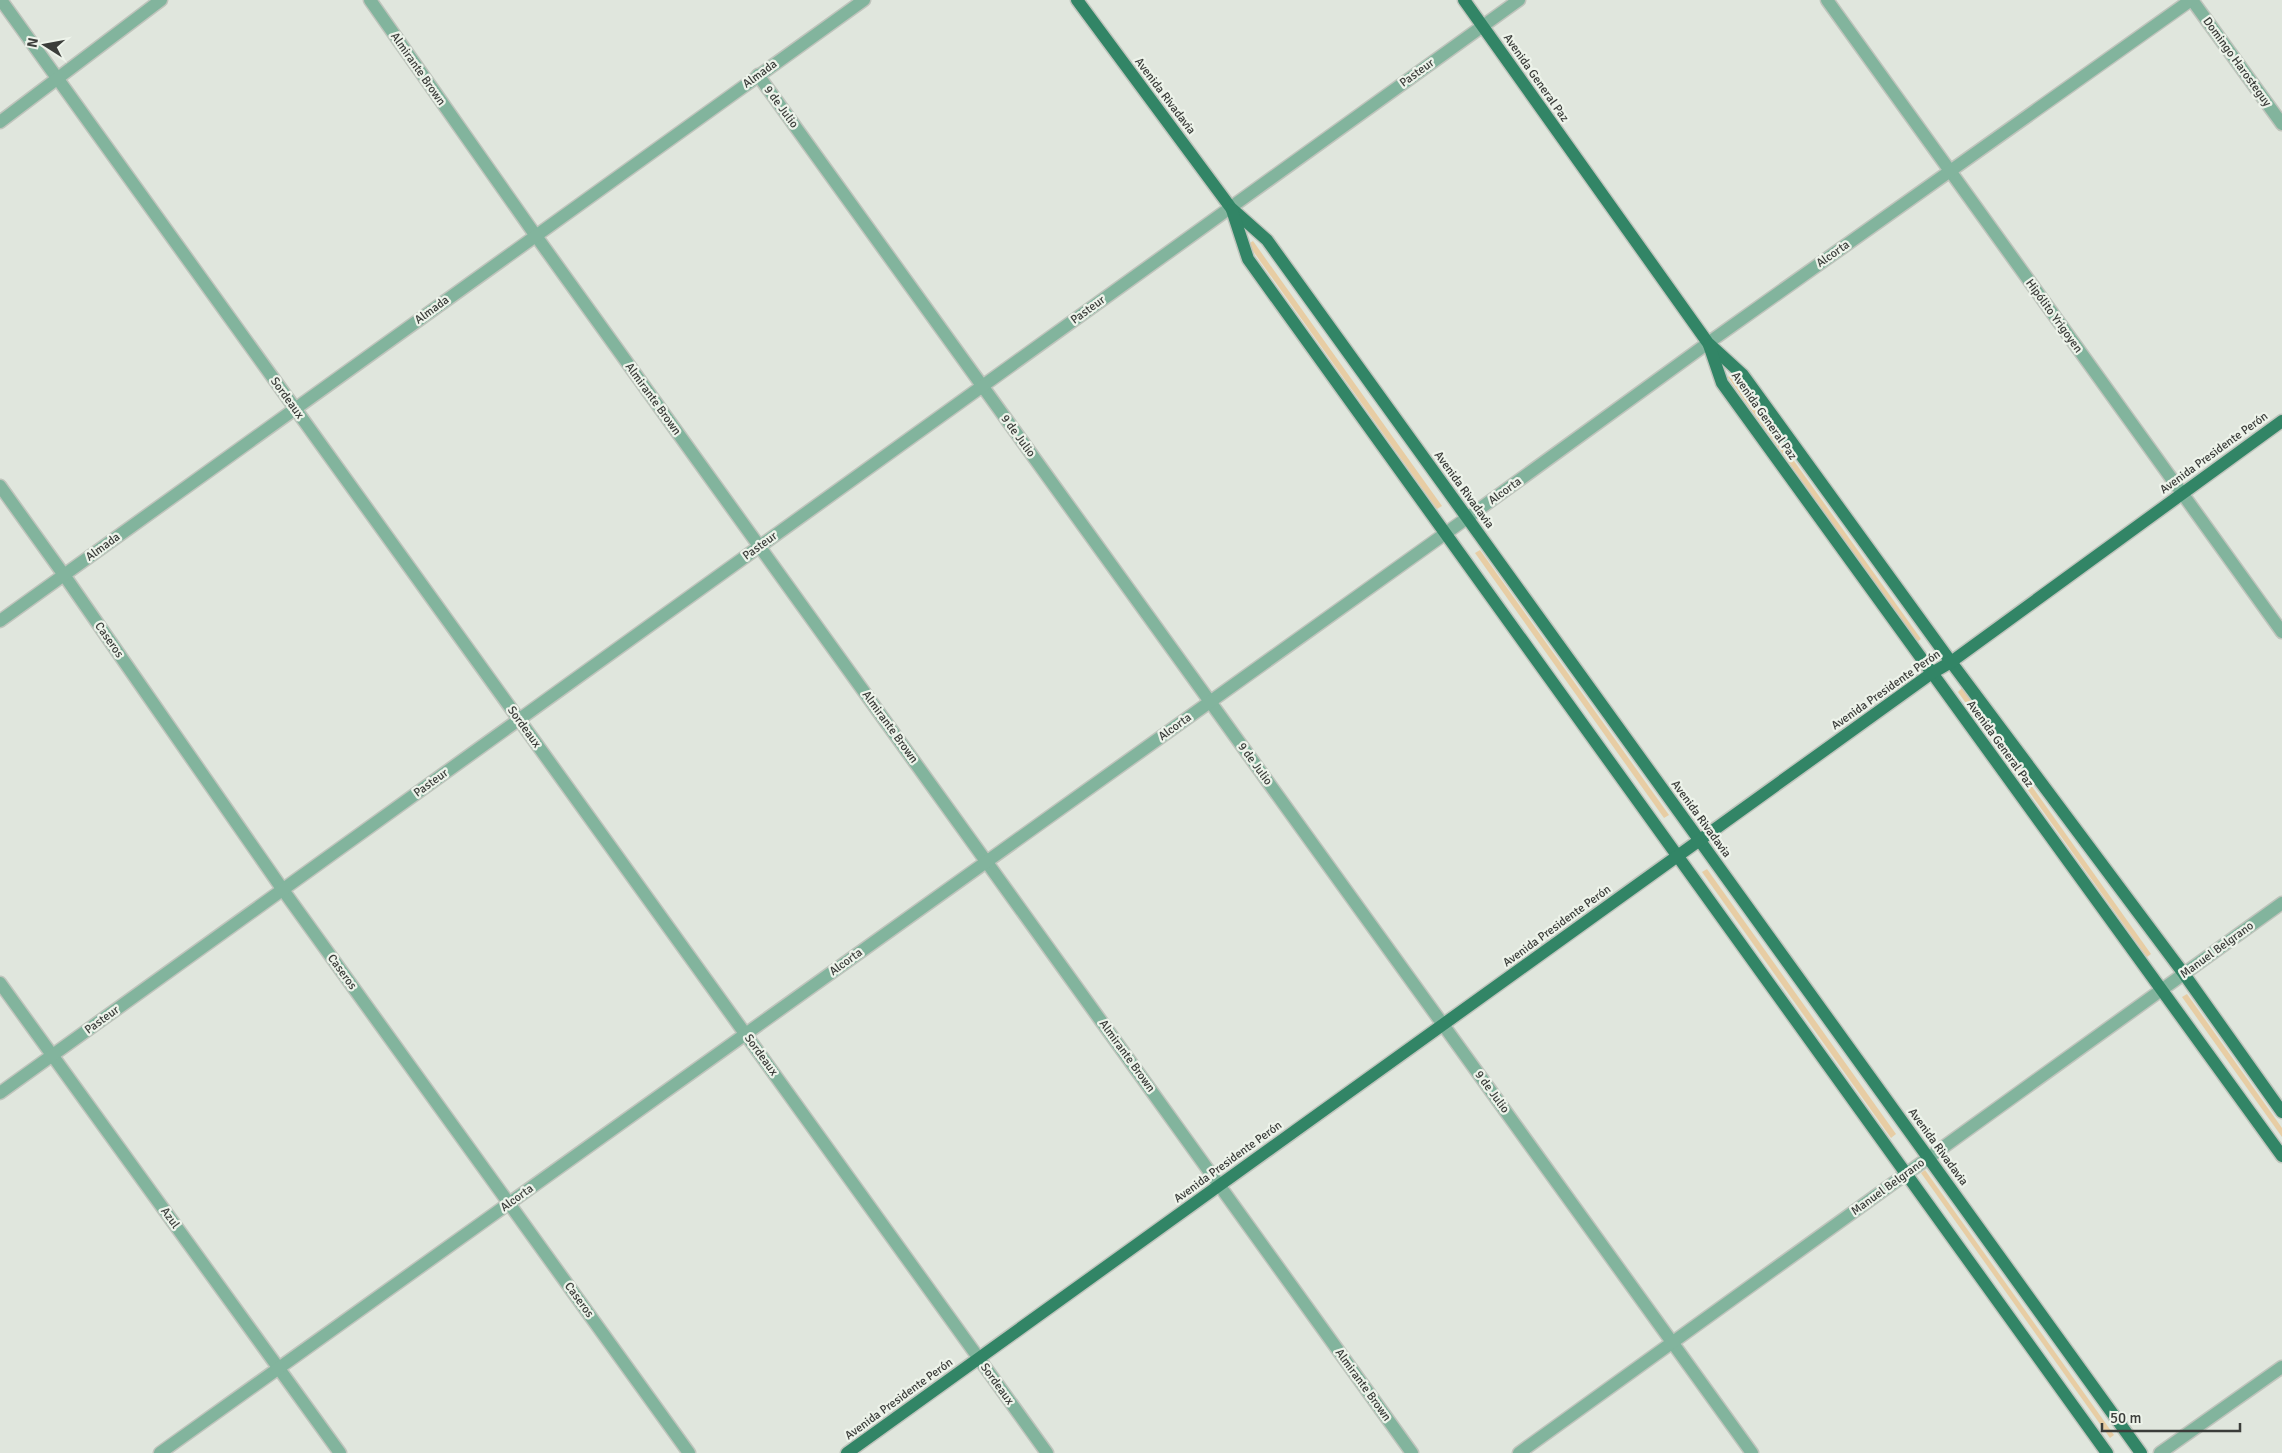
<svg xmlns="http://www.w3.org/2000/svg" width="2282" height="1453" viewBox="0 0 2282 1453" font-family="Signika,sans-serif">
	<rect width="100%" height="100%" fill="#e0e6dd"/>
	<g fill="#e7cda4">
		<polygon points="1253,241 1442,506 1437,509 1248,244"/>
		<polygon points="1732,374 1921,639 1917,642 1728,377"/>
		<polygon points="1480,550 1669,815 1664,818 1475,553"/>
		<polygon points="1962,688 2151,954 2147,957 1958,692"/>
		<polygon points="1707,869 1896,1134 1891,1138 1702,872"/>
		<polygon points="2187,994 2282,1128 2282,1137 2182,997"/>
		<polygon points="1925,1170 2114,1435 2110,1438 1921,1173"/>
	</g>
	<g fill="none" stroke-linecap="round" stroke-linejoin="round">
		<defs>
			<g id="minor">
				<polyline points="1,0 1047,1453"/>
				<polyline points="370,0 536,236 1412,1453"/>
				<polyline points="1827,0 2282,632"/>
				<polyline points="2192,0 2282,124"/>
				<polyline points="758,75 1752,1453"/>
				<polyline points="0,122 161,0"/>
				<polyline points="0,486 64,575 283,890 689,1453"/>
				<polyline points="0,621 864,0"/>
				<polyline points="0,983 340,1453"/>
				<polyline points="0,1093 1519,0"/>
				<polyline points="160,1453 1467,518 1708,343 2191,0"/>
				<polyline points="1519,1453 2282,903"/>
				<polyline points="2160,1453 2282,1367"/>
			</g>
			<g id="major">
				<polyline points="1077,0 1231,208 1267,240 2141,1453"/>
				<polyline points="1464,0 1708,343 1743,375 1951,662 2184,974 2282,1112"/>
				<polyline points="1232,210 1248,259 2107,1453"/>
				<polyline points="1709,345 1722,383 2282,1156"/>
				<polyline points="847,1453 1932,673 1951,662 2282,421"/>
			</g>
		</defs>
		<use href="#minor" stroke="#bfc4bc" stroke-width="15"/>
		<use href="#major" stroke="#bfc4bc" stroke-width="15"/>
		<use href="#minor" stroke="#82b49d" stroke-width="12"/>
		<use href="#major" stroke="#328566" stroke-width="12"/>
	</g>
	<g text-anchor="middle" dominant-baseline="central" stroke-width="4.5" stroke-linejoin="round" paint-order="stroke">
		<g font-size="12" fill="#3b3d3a" stroke="#edf3ea">
			<text transform="translate(2237 62) rotate(54)">Domingo Harosteguy</text>
			<text transform="translate(418 69) rotate(55)">Almirante Brown</text>
			<text transform="translate(1417 73) rotate(-36)">Pasteur</text>
			<text transform="translate(760 74) rotate(-36)">Almada</text>
			<text transform="translate(1536 78) rotate(55)">Avenida General Paz</text>
			<text transform="translate(1165 96) rotate(53)">Avenida Rivadavia</text>
			<text transform="translate(781 107) rotate(54)">9 de Julio</text>
			<text transform="translate(1833 254) rotate(-35)">Alcorta</text>
			<text transform="translate(432 310) rotate(-36)">Almada</text>
			<text transform="translate(1088 310) rotate(-36)">Pasteur</text>
			<text transform="translate(2054 316) rotate(54)">Hipólito Yrigoyen</text>
			<text transform="translate(287 398) rotate(54)">Sordeaux</text>
			<text transform="translate(653 399) rotate(54)">Almirante Brown</text>
			<text transform="translate(1764 416) rotate(55)">Avenida General Paz</text>
			<text transform="translate(1018 436) rotate(54)">9 de Julio</text>
			<text transform="translate(2214 453) rotate(-36)">Avenida Presidente Perón</text>
			<text transform="translate(1464 490) rotate(54)">Avenida Rivadavia</text>
			<text transform="translate(1505 491) rotate(-36)">Alcorta</text>
			<text transform="translate(760 546) rotate(-36)">Pasteur</text>
			<text transform="translate(103 547) rotate(-36)">Almada</text>
			<text transform="translate(109 640) rotate(55)">Caseros</text>
			<text transform="translate(1886 690) rotate(-35)">Avenida Presidente Perón</text>
			<text transform="translate(524 727) rotate(54)">Sordeaux</text>
			<text transform="translate(890 727) rotate(54)">Almirante Brown</text>
			<text transform="translate(1175 727) rotate(-36)">Alcorta</text>
			<text transform="translate(2000 744) rotate(54)">Avenida General Paz</text>
			<text transform="translate(1255 764) rotate(54)">9 de Julio</text>
			<text transform="translate(431 783) rotate(-36)">Pasteur</text>
			<text transform="translate(1701 819) rotate(54)">Avenida Rivadavia</text>
			<text transform="translate(1557 926) rotate(-36)">Avenida Presidente Perón</text>
			<text transform="translate(2217 950) rotate(-36)">Manuel Belgrano</text>
			<text transform="translate(846 962) rotate(-36)">Alcorta</text>
			<text transform="translate(342 972) rotate(54)">Caseros</text>
			<text transform="translate(102 1020) rotate(-36)">Pasteur</text>
			<text transform="translate(761 1055) rotate(54)">Sordeaux</text>
			<text transform="translate(1127 1056) rotate(54)">Almirante Brown</text>
			<text transform="translate(1492 1092) rotate(54)">9 de Julio</text>
			<text transform="translate(1938 1147) rotate(54)">Avenida Rivadavia</text>
			<text transform="translate(1228 1162) rotate(-36)">Avenida Presidente Perón</text>
			<text transform="translate(1888 1187) rotate(-36)">Manuel Belgrano</text>
			<text transform="translate(517 1198) rotate(-36)">Alcorta</text>
			<text transform="translate(170 1218) rotate(54)">Azul</text>
			<text transform="translate(579 1300) rotate(54)">Caseros</text>
			<text transform="translate(997 1384) rotate(54)">Sordeaux</text>
			<text transform="translate(1363 1385) rotate(54)">Almirante Brown</text>
			<text transform="translate(899 1399) rotate(-36)">Avenida Presidente Perón</text>
		</g>
	</g>
	<g transform="translate(45 45) rotate(281)" stroke="#edf3ea" stroke-width="4" paint-order="stroke">
	<path d="M0-4L9 19L0 12L-9 19Z" fill="#3b3d3a"/>
	<text y="-8" font-size="14" font-weight="bold" text-anchor="middle" fill="#3b3d3a">N</text>
	</g>
	<path d="M2102 1423v8h138v-8" fill="none" stroke="#3b3d3a" stroke-width="2.5"/>
	<text x="2110" y="1423" font-size="15" fill="#3b3d3a" stroke="#edf3ea" stroke-width="4" paint-order="stroke">50 m</text>
</svg>
